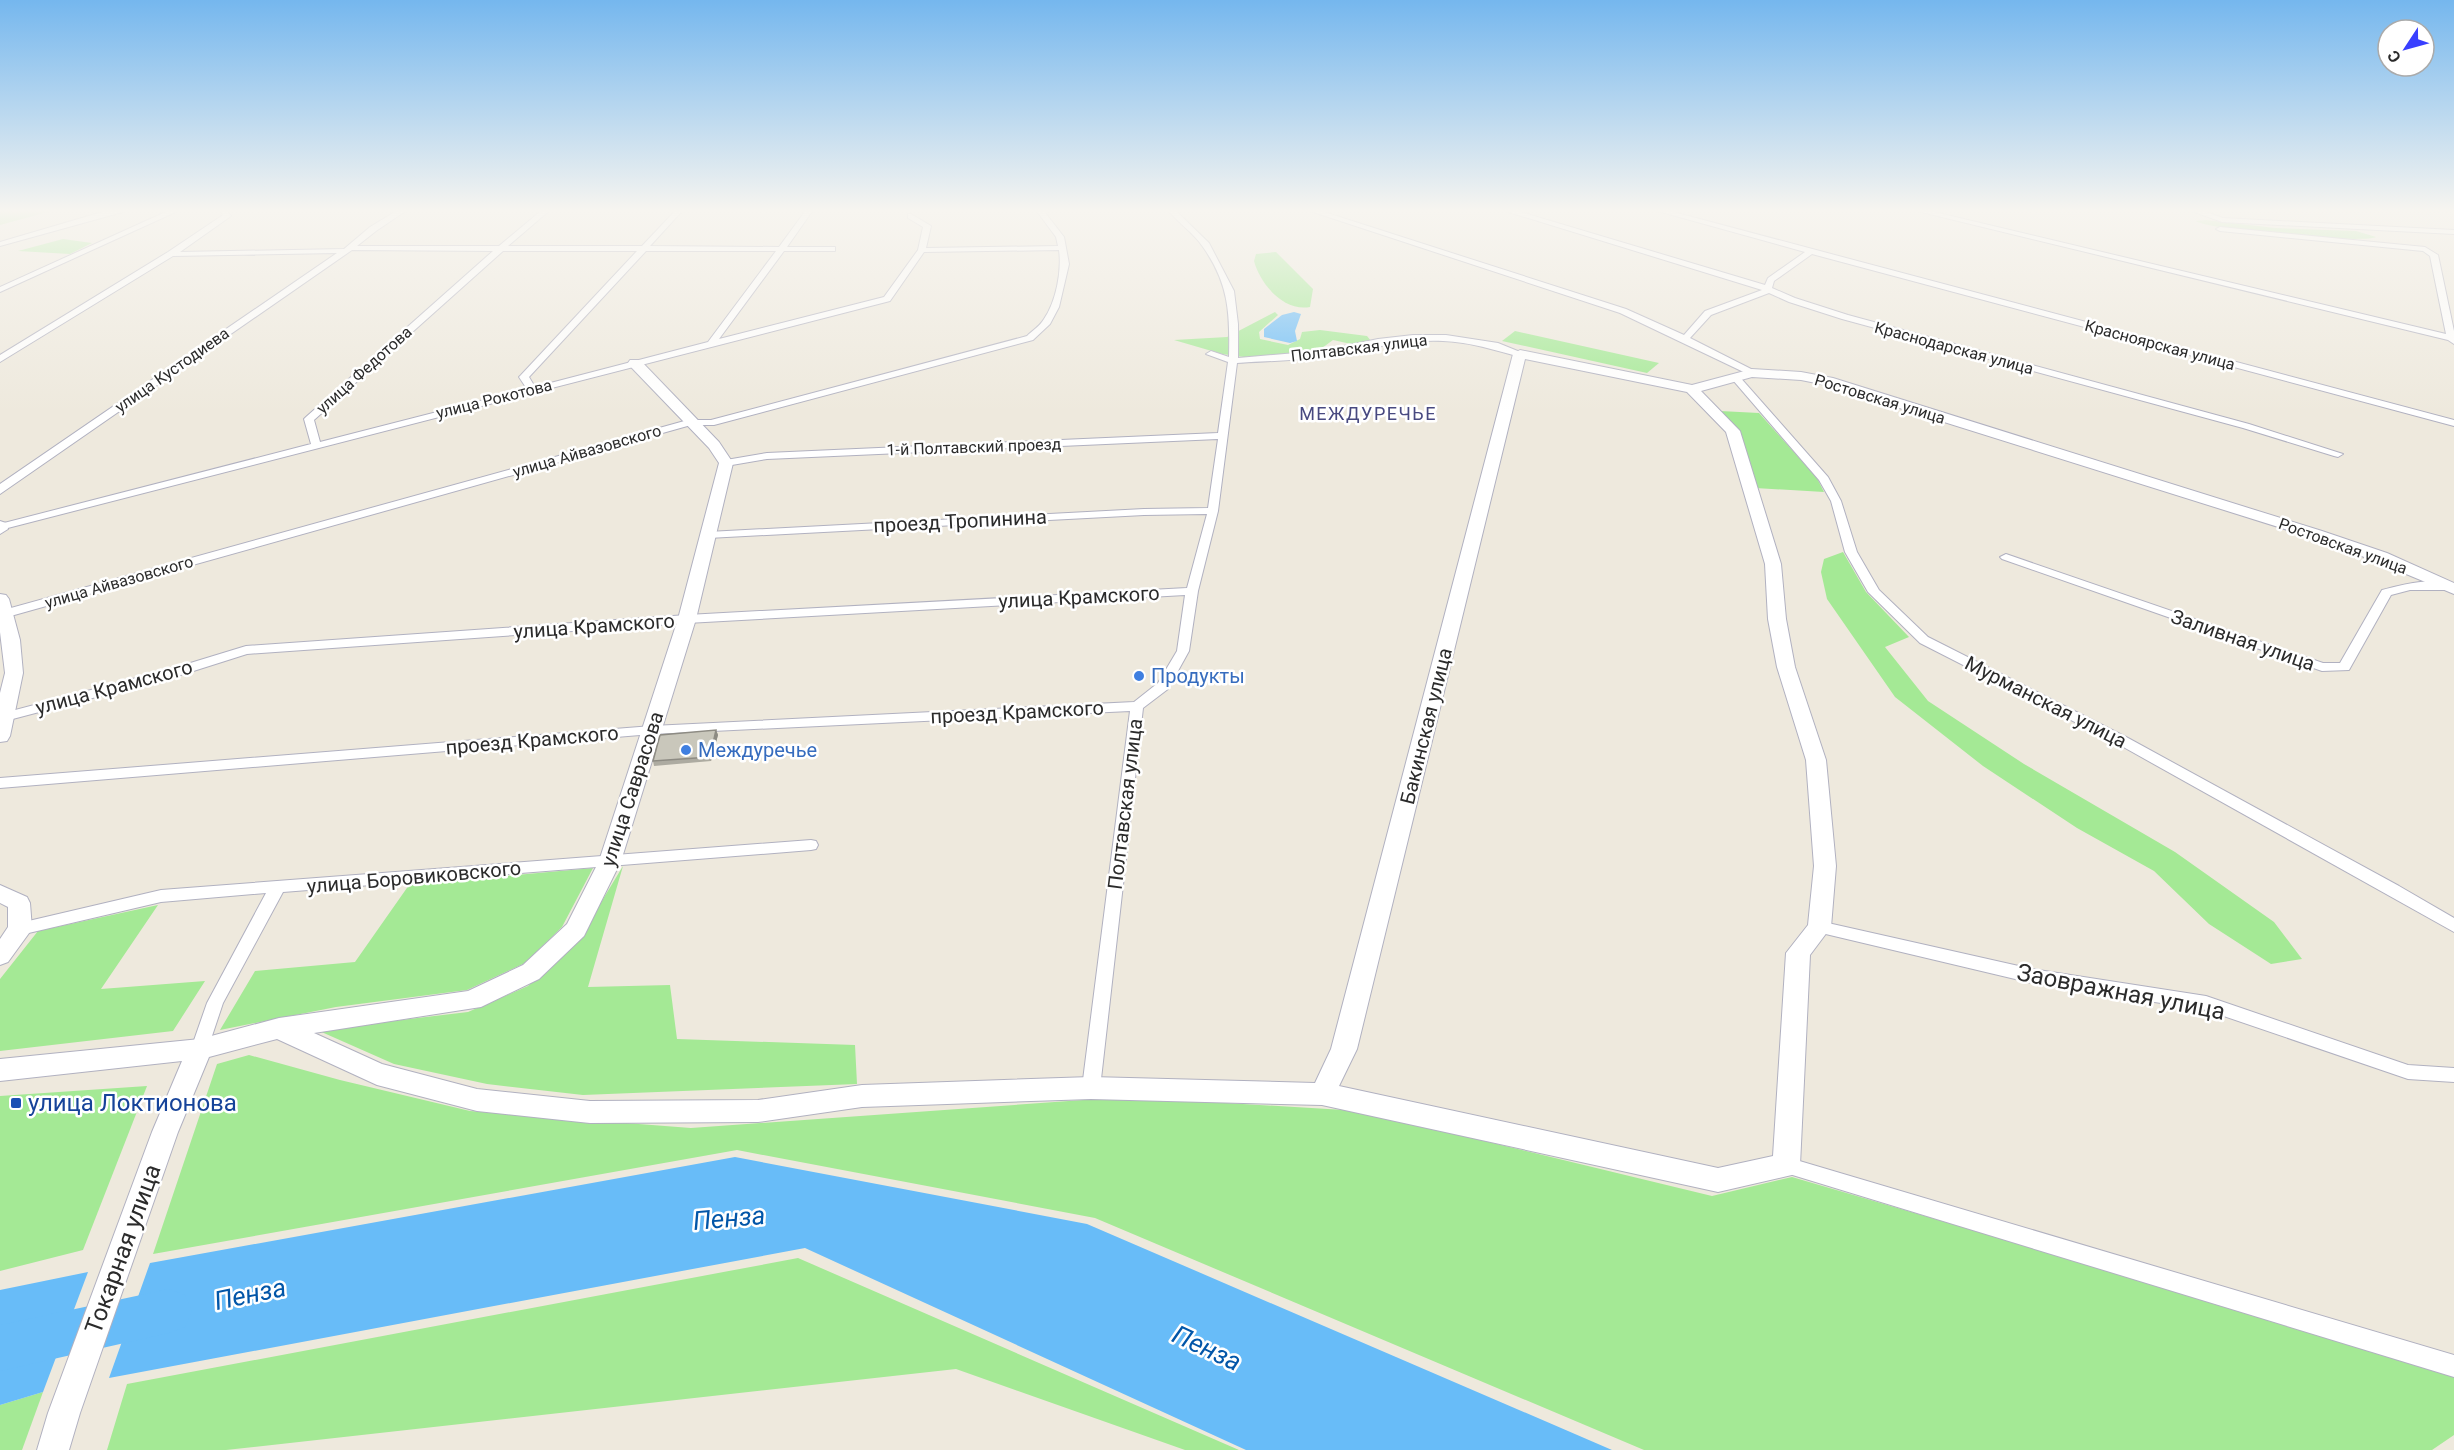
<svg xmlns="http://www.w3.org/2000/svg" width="2454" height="1450" viewBox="0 0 2454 1450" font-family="Roboto,sans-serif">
	<rect width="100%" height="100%" fill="#eee9dd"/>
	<g fill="#a4e995">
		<polygon points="0,210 55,210 0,225"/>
		<path d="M2206 220 2275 228 2356 231 2376 237C2362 244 2208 230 2196 221Z"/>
		<polygon points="63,239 92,243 70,254 18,251"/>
		<path d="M1276 252 1313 289 1310 307C1284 312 1260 284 1254 261L1256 254Z"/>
		<polygon points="1275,312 1278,315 1259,332 1260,339 1288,345 1300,339 1302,332 1320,330 1367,336 1371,341 1351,344 1333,340 1318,351 1244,357 1222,354 1174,340 1227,337"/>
		<polygon points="1515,331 1659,363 1647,373 1502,341"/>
		<polygon points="1720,411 1759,413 1817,478 1824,492 1755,488"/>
		<polygon points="1843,552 1866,592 1909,637 1885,647 1928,701 2024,764 2175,852 2274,922 2302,959 2271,964 2209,924 2154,871 2077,828 1983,766 1895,697 1827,599 1821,572 1824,559"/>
		<polygon points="623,866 588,987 670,985 677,1039 855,1045 857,1084 583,1095 487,1084 394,1064 317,1030 468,1012 528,986 583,932"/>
		<polygon points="593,868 562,927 525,963 467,990 336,1007 220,1030 255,971 355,962 409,885"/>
		<polygon points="158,905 101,989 205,981 173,1031 0,1051 0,979 38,931"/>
		<polygon points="249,1055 340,1080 470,1111 691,1128 1125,1097 1361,1111 1712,1196 1792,1177 2454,1371 2454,1435 2432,1450 1644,1450 1095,1218 737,1150 153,1254 217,1064"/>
		<polygon points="147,1086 83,1250 0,1271 0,1096"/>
		<polygon points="798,1258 1239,1450 1185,1450 956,1369 226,1450 107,1450 127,1384"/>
		<polygon points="43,1392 22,1450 0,1450 0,1405"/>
	</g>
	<g fill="#68bcf8">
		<polygon points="1294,312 1301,314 1295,331 1297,341 1290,343 1264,337 1264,329 1282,315"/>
		<polygon points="735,1157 1087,1224 1612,1450 1246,1450 805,1248 109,1378 150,1263"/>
		<polygon points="88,1272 43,1392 0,1405 0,1290"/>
	</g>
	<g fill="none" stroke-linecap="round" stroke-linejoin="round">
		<polygon fill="#68bcf8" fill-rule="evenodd" points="169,1289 185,1295 192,1311 185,1327 169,1333 0,1371 0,1325"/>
		<defs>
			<g id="street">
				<polygon points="109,210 130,210 0,246 0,242"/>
				<polygon points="170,210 180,210 0,292 0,287"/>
				<path d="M220 210H227L231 216 180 252 344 249 370 227 398 210H407L376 231 357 246H499L542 210H550L508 246H642L676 210H683L650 246 779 247 806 210H813L787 247H835V251H784L719 339 884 297 918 250 923 227 908 218V214H911L931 226 926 248 1058 246 1056 237 1036 210H1043L1064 237 1069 264 1059 307 1050 324 1033 340 714 425H691L0 619V611L688 420H711L1027 336C1032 331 1040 326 1044 319 1056 302 1062 271 1059 250L924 252 890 301 0 530V524L311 444 304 419 306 417 493 251 352 250 0 494V484L337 253 173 256 0 362V355L168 252 223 215ZM503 251H637L521 375 519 377 527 389 320 442 314 420ZM646 251H776L708 342 535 387 529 377Z"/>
				<path d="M1168 210H1175L1209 243 1234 291 1238 324V358L1320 351 1378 339 1413 335H1446L1498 343 1525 354 1520 357C1495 350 1470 342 1443 341 1401 339 1362 351 1320 357 1293 361 1265 361 1237 363L1218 511 1198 591 1189 651 1168 689 1143 708 1100 1088 1097 1093 1091 1096 1085 1093 1082 1088 1130 711 652 734 0 788V778L652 726 1134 702 1158 683 1177 651 1185 595 687 623 247 654 184 674 5 721 0 720V714L174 668 246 646 687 615 1187 588 1207 514 1144 515 708 538 702 535 708 532 1144 509 1208 508 1218 439 767 459 726 466 721 463 726 460 767 453 1218 433 1228 362 1206 354 1211 351 1229 357C1230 313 1229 284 1203 247 1194 233 1178 223 1168 210Z"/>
				<polygon points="1307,210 1318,210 1626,309 1684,335 1705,311 1762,290 1502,210 1514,210 1765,285 1768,278 1805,252 1654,210 1666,210 2454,420 2454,426 1812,254 1774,281 1772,288 1795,298 1848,315 2249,424 2343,454 2338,457 2334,456 2243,428 1842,319 1789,302 1769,293 1711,315 1690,338 1755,371 1757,373 1752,376 1620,313"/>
				<polygon points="1913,210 1926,210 2446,334 2430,256 2423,251 2220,231 2216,229 2220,227 2425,247 2438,255 2454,331 2454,344 2448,340"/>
				<polygon points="2189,210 2200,210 2223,218 2454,230 2454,234 2222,222"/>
				<polygon points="1732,375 1738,375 1828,477 1841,501 1857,552 1879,590 1928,637 2128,738 2399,886 2454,918 2454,932 2118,744 1920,643 1868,592 1845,552 1831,501 1819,480 1732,379"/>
				<path d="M2006 554 2323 663H2340L2382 590C2398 586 2437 575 2451 586L2445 590H2410L2391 595 2349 670 2322 671 2002 559 2000 557Z"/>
				<polygon points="811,840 816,841 818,845 816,849 811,850 283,892 223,1003 206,1054 200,1056 194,1054 191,1049 207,1003 266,893 161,902 20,935 14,933 12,929 14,925 20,923 161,890"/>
				<polygon points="1819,921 2032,969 2206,996 2408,1065 2454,1068 2454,1082 2408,1079 2206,1010 2032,983 1813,931 1811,927 1813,923"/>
				<polygon points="1786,1157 2454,1355 2454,1377 1786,1173 1779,1171 1777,1165 1779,1159"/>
			</g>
			<g id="secondary">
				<path d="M1520 350 1692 385 1752 369 1801 372 1833 378 2322 531 2387 553 2454 583V594L2375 561 2310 537 1826 385 1801 380 1752 377 1701 391 1740 431 1781 564 1786 619 1795 667 1826 760 1836 866 1831 927 1810 955 1800 1165 1796 1174 1718 1192 1322 1105 1091 1099 862 1107 758 1122 590 1123 477 1111 377 1085 277 1039 209 1057 178 1132 80 1413 69 1450H37L48 1413 152 1132 182 1061 0 1081V1059L200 1039 279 1018 468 991 523 965 567 924 599 861 678 619 719 463 709 448 630 366 628 363 630 360H640L719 442 733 463 696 619 621 861 584 936 539 979 481 1007 314 1033 382 1064 477 1089 590 1101 758 1100 862 1085 1091 1077 1315 1083 1331 1049 1513 354ZM1525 359 1687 392 1726 432 1765 564 1768 619 1777 667 1806 760 1814 866 1808 925 1786 953 1773 1156 1718 1168 1339 1086 1357 1049Z"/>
				<polygon points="0,521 6,523 8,529 0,534"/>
				<polygon points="0,594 6,595 9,599 20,640 23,673 10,736 7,741 0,742 0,693 5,673 0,632"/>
				<polygon points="0,885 27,897 30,903 32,929 8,962 0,965 0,939 8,927 8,907 0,903"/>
			</g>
		</defs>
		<use href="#street" stroke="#b1b1c0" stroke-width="2"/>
		<use href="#secondary" stroke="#b1b1c0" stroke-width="2"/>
		<use href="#street" fill="#fff" fill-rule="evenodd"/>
		<use href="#secondary" fill="#fff" fill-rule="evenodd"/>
	</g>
	<polygon fill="#adaba1" points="716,730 718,735 711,761 654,766 653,761"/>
	<polygon fill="#8d8b83" points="716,730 718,735 711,761 710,757"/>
	<polygon fill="#c9c7bb" stroke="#8d8b83" stroke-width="1.5" points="716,730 710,757 653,761 660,735"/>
	<linearGradient id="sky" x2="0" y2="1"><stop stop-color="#75b7ee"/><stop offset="0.51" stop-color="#f7f5f0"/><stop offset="1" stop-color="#f7f5f0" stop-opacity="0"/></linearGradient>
	<rect width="2454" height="413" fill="url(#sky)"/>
	<g fill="#3f7fe0" stroke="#fff" stroke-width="2">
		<circle cx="1139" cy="676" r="6"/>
		<circle cx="686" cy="750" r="6"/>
	</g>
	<rect fill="#1a4fb4" stroke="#fff" stroke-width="2" x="10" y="1097" width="12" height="12" rx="3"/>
	<g text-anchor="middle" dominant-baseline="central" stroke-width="5" stroke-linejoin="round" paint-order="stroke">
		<g font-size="16" fill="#2b2b2b" stroke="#fff">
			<text transform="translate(2160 345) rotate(15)">Красноярская улица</text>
			<text transform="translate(1359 348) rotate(-7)">Полтавская улица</text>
			<text transform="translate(1954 348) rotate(15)">Краснодарская улица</text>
			<text transform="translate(172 370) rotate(-35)">улица Кустодиева</text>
			<text transform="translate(364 370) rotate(-42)">улица Федотова</text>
			<text transform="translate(494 399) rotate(-14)">улица Рокотова</text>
			<text transform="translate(1880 399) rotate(17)">Ростовская улица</text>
			<text transform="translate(974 447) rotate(-2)">1-й Полтавский проезд</text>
			<text transform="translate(587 451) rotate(-16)">улица Айвазовского</text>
			<text transform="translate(2343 546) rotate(20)">Ростовская улица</text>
			<text transform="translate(119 582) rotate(-16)">улица Айвазовского</text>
		</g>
		<g font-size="18" letter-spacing="1.5" fill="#484980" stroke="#fff">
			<text x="1368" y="413">МЕЖДУРЕЧЬЕ</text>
		</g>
		<g font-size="20" fill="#2b2b2b" stroke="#fff">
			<text transform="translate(960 521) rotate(-3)">проезд Тропинина</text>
			<text transform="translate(1079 597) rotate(-3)">улица Крамского</text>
			<text transform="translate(594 626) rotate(-4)">улица Крамского</text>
			<text transform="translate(2243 640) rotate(19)">Заливная улица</text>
			<text transform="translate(114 687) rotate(-15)">улица Крамского</text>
			<text transform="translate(2046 702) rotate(27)">Мурманская улица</text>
			<text transform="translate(1017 712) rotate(-3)">проезд Крамского</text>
			<text transform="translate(1426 726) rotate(-76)">Бакинская улица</text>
			<text transform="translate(532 740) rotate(-5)">проезд Крамского</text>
			<text transform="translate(632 789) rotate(-72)">улица Саврасова</text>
			<text transform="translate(1125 804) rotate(-83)">Полтавская улица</text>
			<text transform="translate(414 877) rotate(-5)">улица Боровиковского</text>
		</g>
		<g font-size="20" fill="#366cbe" stroke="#fff" text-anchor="start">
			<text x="1151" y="676">Продукты</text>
			<text x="698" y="750">Междуречье</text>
		</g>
		<g font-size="24" fill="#2b2b2b" stroke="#fff">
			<text transform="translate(2121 992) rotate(11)">Заовражная улица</text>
			<text transform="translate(123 1249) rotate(-70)">Токарная улица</text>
		</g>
		<g font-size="24" fill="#164399" stroke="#fff" text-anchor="start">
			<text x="28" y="1103">улица Локтионова</text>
		</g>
		<g font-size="26" font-style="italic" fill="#0256a8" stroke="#fff">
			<text transform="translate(729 1218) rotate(-5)">Пенза</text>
			<text transform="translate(250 1294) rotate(-12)">Пенза</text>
			<text transform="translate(1207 1348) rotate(25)">Пенза</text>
		</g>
	</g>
	<g transform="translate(2406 48) rotate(234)"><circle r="28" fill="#ffffff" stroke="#aaaaaa" stroke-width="1.5"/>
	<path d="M0-4.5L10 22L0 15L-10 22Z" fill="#393fff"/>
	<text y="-9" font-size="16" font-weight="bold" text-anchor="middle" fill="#2b2b2b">С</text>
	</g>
</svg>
